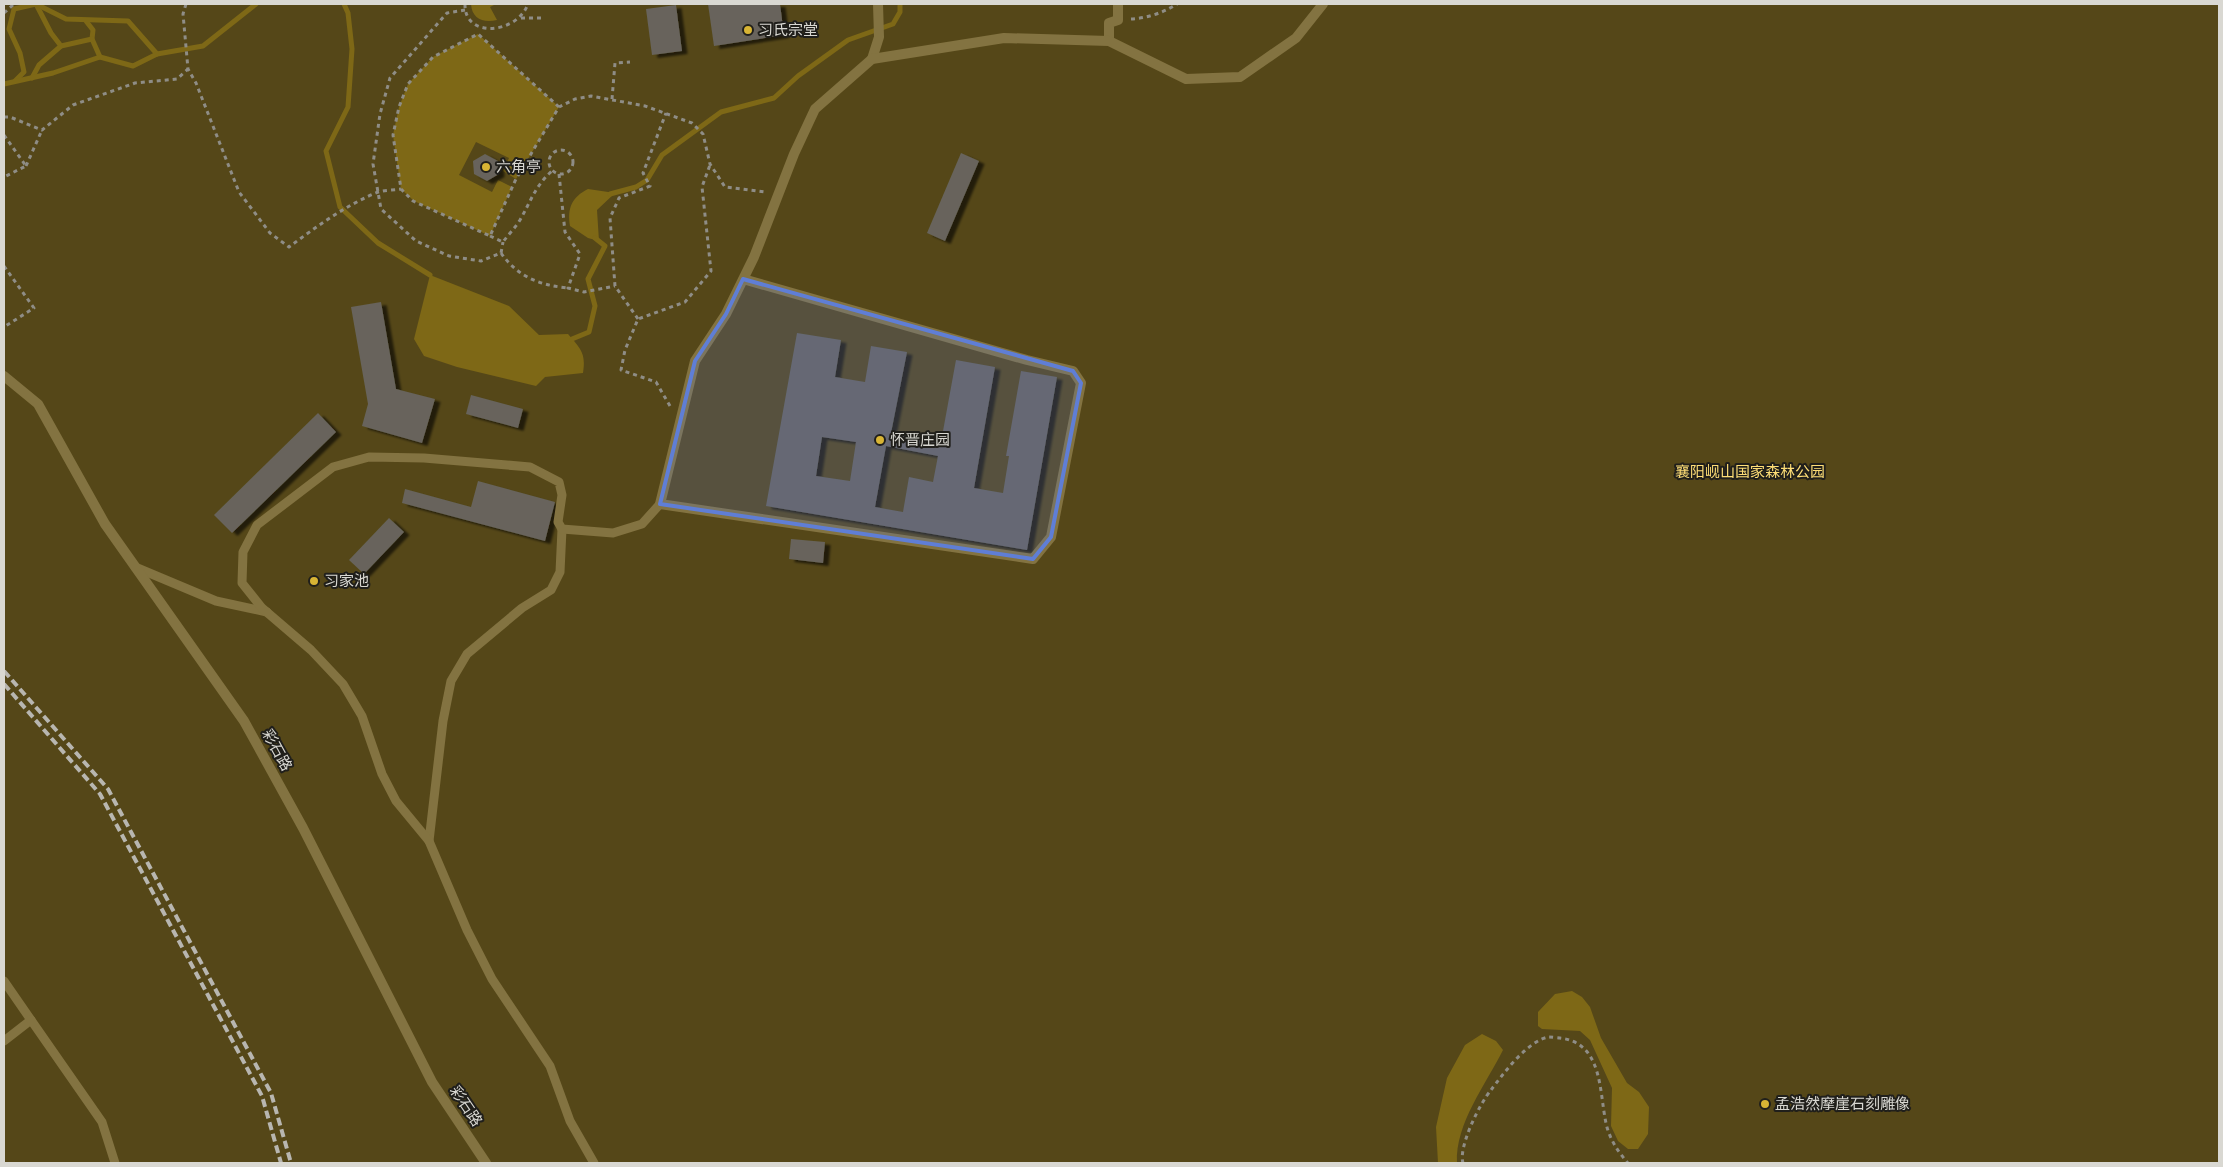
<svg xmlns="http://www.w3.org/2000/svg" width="2223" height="1167" viewBox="0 0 2223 1167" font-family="'Fira Sans Condensed','Noto Sans SC',sans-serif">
	<defs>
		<filter id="shadow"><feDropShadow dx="5.5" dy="3" stdDeviation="1" flood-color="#0009"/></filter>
	</defs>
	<rect width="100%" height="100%" fill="#3b382f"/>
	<rect fill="#554718" x="4" y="4" width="2215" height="1159"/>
	<g fill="#7e6816">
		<path d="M471 4H496L490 7 497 20C483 23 472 19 471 4Z"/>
		<polygon points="478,34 559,107 516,179 503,171 509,158 476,142 459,175 492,192 498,180 512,187 490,236 414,201 401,189 393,135 399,107 408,84 433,57"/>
		<path d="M588 189 615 193 597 210 599 241 588 238 570 226C567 208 572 197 588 189Z"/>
		<path d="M430 275 509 306 539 335 568 334C581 349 586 353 583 373L545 377 536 386 457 367 424 356 414 339Z"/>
		<polygon points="1572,991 1582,997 1590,1007 1601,1038 1627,1083 1639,1092 1649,1107 1648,1134 1638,1149 1628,1149 1618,1141 1611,1126 1612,1088 1590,1040 1580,1031 1542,1029 1538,1026 1538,1012 1555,994"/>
		<path d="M1482 1034 1496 1041 1503 1050C1486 1084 1455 1124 1457 1163H1438L1436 1127 1447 1078 1465 1045Z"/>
	</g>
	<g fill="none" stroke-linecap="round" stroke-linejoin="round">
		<g stroke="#7e6816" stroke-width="5">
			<polyline points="36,4 51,33 61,46"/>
			<polyline points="344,4 348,13 352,49 348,107 326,151 340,207 378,243 430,275"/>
			<polyline points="86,21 93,30 92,39 100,57"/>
			<polyline points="32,78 39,65 61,46 92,39"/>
			<polyline points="15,81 24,72 20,53 9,29 14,9 36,4 66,19 128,21 157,54"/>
			<polyline points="4,84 53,73 100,57 133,66 157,54 203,46 256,4"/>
			<polyline points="610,194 636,187 647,180 662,155 721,112 774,98 798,76 848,40 893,24 900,12 900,4"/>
			<polyline points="572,339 589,332 595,306 588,279 605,246 595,238"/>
		</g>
	</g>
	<g fill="#67645b" fill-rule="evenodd" filter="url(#shadow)">
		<polygon points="708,4 780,4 784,35 714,46"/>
		<polygon points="676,5 682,51 652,55 646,9"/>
		<polygon points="961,153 979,161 945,241 927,233"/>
		<polygon points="485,154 498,161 499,174 487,181 474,174 473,161"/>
		<polygon points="381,302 396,389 435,399 422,443 362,426 368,404 351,307"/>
		<path d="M797 333 841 340 835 377 865 382 871 346 907 352 891 433 941 442 956 360 995 367 974 488 1003 493 1009 456H1006L1021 371 1057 377 1027 550 766 506ZM822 437 856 442 850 481 816 476ZM886 446 938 456 933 482 909 477 903 512 875 507Z"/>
		<polygon points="471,395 523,409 518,428 466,414"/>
		<polygon points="318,413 336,432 232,533 214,515"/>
		<polygon points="478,481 555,502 545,541 402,503 405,489 471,507"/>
		<polygon points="389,518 404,532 364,574 349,560"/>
		<polygon points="791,539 825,542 823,563 789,559"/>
	</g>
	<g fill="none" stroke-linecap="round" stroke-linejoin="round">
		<g stroke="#8f8d86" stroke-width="3" stroke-dasharray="4 4" stroke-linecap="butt">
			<path d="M186 4 183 14 188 69 196 83 239 192 270 233 289 247C316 227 346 205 378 192 385 190 394 190 401 189"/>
			<path d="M465 4C464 39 517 34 528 4"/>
			<polyline points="465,10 447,13 390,78 380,114 373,164 381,209 416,241 449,256 481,261 501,253 503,242"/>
			<polyline points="4,13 14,4"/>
			<polyline points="521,18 543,18"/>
			<path d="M1131 19C1147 18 1163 13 1177 4"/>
			<polyline points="612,99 615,63 630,62"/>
			<polyline points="559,107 478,34 433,57 408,84 399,107 393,135 401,189 413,201 490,236 516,179 559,107 575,99 591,96 645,106 692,123 703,134 710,164 725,187 765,192"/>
			<polyline points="4,117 10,117 42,130 73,105 135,83 177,79 188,69"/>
			<polyline points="4,135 26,166 4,177"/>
			<circle cx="561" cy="162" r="12"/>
			<polyline points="26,166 42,130"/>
			<polyline points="559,174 565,232 580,254 568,288 584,292 615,286"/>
			<path d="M490 236 503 242C508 235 515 228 520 220 531 201 535 186 552 171"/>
			<path d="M501 253C518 277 539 285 568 288"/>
			<polyline points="4,266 34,308 4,327"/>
			<polyline points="638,319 615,286 610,218 619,198 650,186 643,173 666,113"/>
			<polyline points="670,406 656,382 621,370 625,350 638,319 685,302 711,271 702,187 710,165"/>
			<path d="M1463 1163C1458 1147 1480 1103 1491 1090 1503 1074 1528 1040 1549 1037 1552 1037 1557 1038 1560 1038 1603 1043 1599 1091 1606 1123 1609 1138 1618 1152 1628 1163"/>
		</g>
		<g stroke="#837341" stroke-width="9">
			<polyline points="135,567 216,601 267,612"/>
			<polyline points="429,841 443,721 451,681 467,654 522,608 551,590 560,572 562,529"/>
			<polyline points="4,981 31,1020 4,1041"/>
			<polyline points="31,1020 102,1122 115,1163"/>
			<polyline points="594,1163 570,1121 550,1066 492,979 467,930 429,841 396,801 382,774 362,716 343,684 311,650 262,608 242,583 243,552 257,525 333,467 369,457 424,458 530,467 559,482 562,495 558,522 562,529 613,533 642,524 660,504"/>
		</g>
		<g stroke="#837341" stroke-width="10">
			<polyline points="1109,41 1109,23 1118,20 1118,4"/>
			<polyline points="872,59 879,37 878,4"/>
			<polyline points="743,279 1027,360 1073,371 1081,383 1051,537 1033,559 660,504 695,361 726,314 754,257 794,154 815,109 872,59 1004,38 1109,41 1186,79 1240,77 1296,38 1323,4"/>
		</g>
		<polyline stroke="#837341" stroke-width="10" points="4,376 38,404 105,524 244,721 303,828 432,1082 486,1163"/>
		<g stroke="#b8b6b0" stroke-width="4" stroke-dasharray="8 4" stroke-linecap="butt">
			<polyline points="4,671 108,789 271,1093 291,1163"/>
			<polyline points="4,684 100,794 262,1096 281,1163"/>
		</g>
	</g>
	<path fill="#5f7ed6" fill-opacity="0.2" stroke="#5f7ed6" stroke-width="4" stroke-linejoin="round" d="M743 279 1073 371 1081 383 1051 537 1033 559 660 504 695 361 726 314Z"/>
	<g fill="#d8b434" stroke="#201f1b" stroke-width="2">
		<circle cx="748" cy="30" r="5"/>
		<circle cx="486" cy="167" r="5"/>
		<circle cx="880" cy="440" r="5"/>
		<circle cx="314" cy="581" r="5"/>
		<circle cx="1765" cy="1104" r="5"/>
	</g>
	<g text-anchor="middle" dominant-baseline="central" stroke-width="4" stroke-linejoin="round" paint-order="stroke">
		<g font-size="15" fill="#d9d8d2" stroke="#201f1b" text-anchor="start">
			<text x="758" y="30">习氏宗堂</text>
			<text x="496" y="167">六角亭</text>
			<text x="890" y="440">怀晋庄园</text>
			<text x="324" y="581">习家池</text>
			<text x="1775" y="1104">孟浩然摩崖石刻雕像</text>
		</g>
		<g font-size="15" fill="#fede76" stroke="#201f1b">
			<text x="1750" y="472">襄阳岘山国家森林公园</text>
		</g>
		<g font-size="15" fill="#d9d8d2" stroke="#201f1b">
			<text transform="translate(277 750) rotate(61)">彩石路</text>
			<text transform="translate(466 1106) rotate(56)">彩石路</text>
		</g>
	</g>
	<rect width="2223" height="1167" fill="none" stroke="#d9d8d2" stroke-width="10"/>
</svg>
